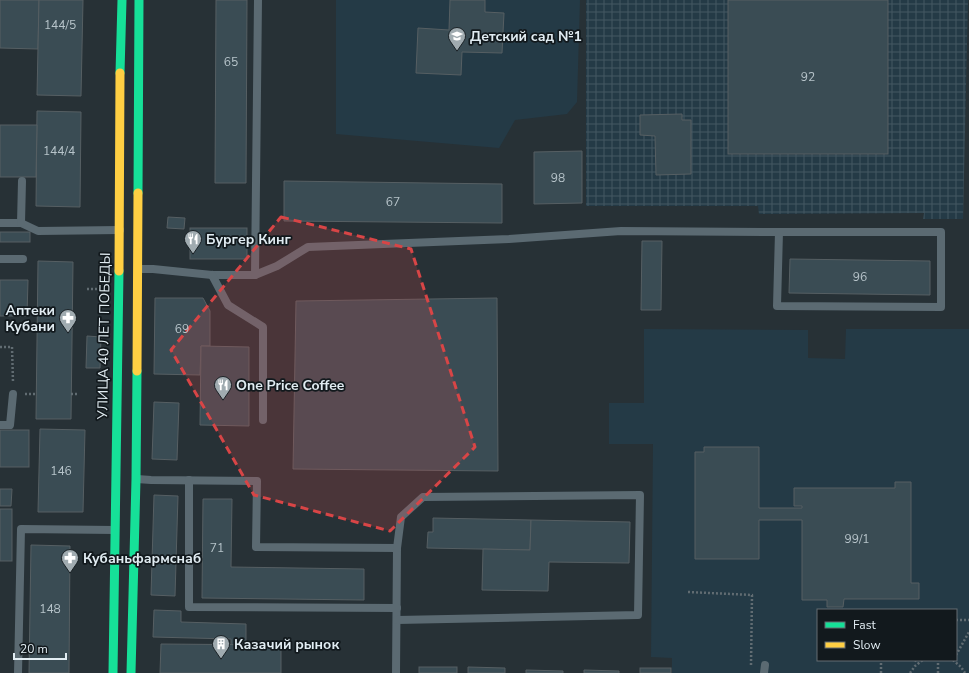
<svg xmlns="http://www.w3.org/2000/svg" width="969" height="673" viewBox="0 0 969 673" font-family="'Nunito Sans',sans-serif">
	<defs>
		<pattern id="industrial-grid" width="8" height="8" patternUnits="userSpaceOnUse"><rect width="8" height="8" fill="#243a46"/><path d="M0 4h8M4 0v8" fill="none" stroke="#445761"/></pattern>
	</defs>
	<rect width="100%" height="100%" fill="#273136"/>
	<g fill="#243a46" fill-rule="evenodd">
		<polygon points="336,0 580,0 577,102 567,114 515,120 499,148 336,134"/>
		<path d="M644 329 808 330V358L845 359 846 329H969V673H672V658L651 657 653 444H609V403H644ZM818 610H956V660H818Z"/>
	</g>
	<polygon fill="url(#industrial-grid)" points="586,0 968,0 963,219 923,219 924,213 759,214 758,206 586,206"/>
	<g fill="#3a4c54" stroke="#565f63">
		<polygon points="0,0 39,0 38,49 0,48"/>
		<polygon points="39,0 83,0 81,96 37,95"/>
		<polygon points="216,0 247,0 246,183 215,183"/>
		<polygon points="450,0 485,0 485,12 504,13 502,53 462,52 461,75 416,73 418,28 449,30"/>
		<rect x="728" y="0" width="160" height="154"/>
		<polygon points="37,111 81,112 80,207 36,206"/>
		<polygon points="682,114 682,120 691,120 691,174 656,175 655,136 640,135 640,115"/>
		<polygon points="0,125 37,125 36,177 0,177"/>
		<polygon points="582,151 582,203 534,204 534,152"/>
		<polygon points="284,181 502,184 502,223 284,221"/>
		<polygon points="168,217 185,218 184,229 167,228"/>
		<rect x="190" y="228" width="57" height="31"/>
		<rect x="0" y="232" width="30" height="10"/>
		<polygon points="642,241 662,241 661,310 641,310"/>
		<polygon points="790,259 930,261 930,295 789,293"/>
		<polygon points="38,261 73,262 71,419 36,419"/>
		<polygon points="0,280 28,280 27,316 0,316"/>
		<polygon points="155,298 203,298 210,311 210,346 201,346 200,375 154,374"/>
		<polygon points="497,298 498,471 293,469 296,301"/>
		<polygon points="87,336 101,337 100,368 86,368"/>
		<polygon points="201,346 249,347 249,426 200,425"/>
		<polygon points="154,402 179,403 177,460 152,459"/>
		<polygon points="40,429 85,430 83,512 38,512"/>
		<rect x="0" y="430" width="29" height="37"/>
		<polygon points="704,447 759,447 759,508 802,508 802,506 794,506 794,488 895,488 895,482 911,482 911,583 919,583 919,599 844,599 843,607 827,607 827,600 802,600 802,520 759,520 759,559 695,559 695,452 704,452"/>
		<polygon points="0,489 12,489 11,506 0,506"/>
		<polygon points="154,495 178,496 175,596 151,595"/>
		<polygon points="203,499 232,499 231,567 364,569 364,600 202,598"/>
		<rect x="0" y="509" width="12" height="52"/>
		<polygon points="433,518 531,520 530,550 427,548 428,532 433,532"/>
		<polygon points="531,520 630,522 629,563 549,562 548,591 482,590 483,549 530,550"/>
		<polygon points="31,545 70,546 69,673 29,673"/>
		<polygon points="154,610 181,611 181,622 246,624 246,645 231,645 231,639 153,637"/>
		<polygon points="161,644 281,645 281,673 160,673"/>
		<rect x="419" y="667" width="38" height="6"/>
		<polygon points="468,667 505,668 505,673 468,673"/>
		<rect x="640" y="668" width="31" height="5"/>
		<polygon points="526,670 563,671 563,673 526,673"/>
		<polygon points="584,670 619,671 619,673 584,673"/>
	</g>
	<g fill="none" stroke-linecap="round" stroke-linejoin="round">
		<g stroke="#616c72" stroke-width="2.5" stroke-dasharray="2 2" stroke-linecap="butt">
			<polyline points="87,289 100,289"/>
			<polyline points="0,347 12,347 13,382"/>
			<polyline points="25,394 37,394"/>
			<polyline points="71,394 78,394"/>
			<polyline points="688,592 752,595 751,665"/>
			<polyline points="956,620 969,620"/>
			<polyline points="956,655 969,632"/>
			<polyline points="915,660 918,663"/>
			<polyline points="953,660 961,667 965,673"/>
			<polyline points="881,673 881,660"/>
			<polyline points="910,673 915,666 923,660"/>
			<polyline points="938,673 938,660"/>
		</g>
		<g stroke="#5b6a72" stroke-width="8">
			<polyline points="0,223 21,223 38,231 120,230"/>
			<polyline points="21,223 22,181"/>
			<polyline points="0,259 23,259"/>
			<polyline points="138,269 153,269 212,275 255,275 277,266 308,247 509,239 621,231 779,232 941,232 941,307 777,306 779,232"/>
			<polyline points="212,275 228,305 263,327 263,420"/>
			<polyline points="255,275 258,0"/>
			<polyline points="0,425 10,425 13,394"/>
			<polyline points="137,479 151,480 257,481 256,547 397,548 396,673"/>
			<polyline points="189,480 189,607 397,608"/>
			<polyline points="397,620 638,615 640,495 423,497 401,517 397,548"/>
			<polyline points="18,673 21,529 115,530"/>
			<polyline points="764,673 765,665"/>
		</g>
		<g stroke="#16e098" stroke-width="9">
			<polyline points="120,73 122,0"/>
			<polyline points="138,193 139,0"/>
			<polyline points="113,673 119,271"/>
			<polyline points="131,673 136,479 137,371"/>
		</g>
		<g stroke="#ffcf43" stroke-width="9">
			<polyline points="119,271 120,73"/>
			<polyline points="137,371 138,193"/>
		</g>
	</g>
	<path fill="#d84546" fill-opacity="0.2" stroke="#d84546" stroke-width="3" stroke-dasharray="8 5" stroke-linejoin="round" d="M281 217 411 249 475 447 390 531 254 495 171 350Z"/>
	<defs>
		<symbol id="school-pin" viewBox="-11 -11 22 30"><path d="M0 17L-7.5 6A9.5 9.5 0 1 1 7.5 6Z" fill="#a0abb0" stroke="#12191d"/><path d="M0-5L7-2L0 1L-7-2ZM-4 1L0 2.5L4 1V4Q0 6-4 4Z" fill="#fff"/></symbol>
		<symbol id="restaurant-pin" viewBox="-11 -11 22 30"><path d="M0 17L-7.5 6A9.5 9.5 0 1 1 7.5 6Z" fill="#a0abb0" stroke="#12191d"/><path d="M-5-6h1v4h1v-4h1v4h1v-4h1v5L-1.5 .5V6h-2V.5L-5-1ZM5-6V6H3V1.5H1.5Q1.5-4 5-6Z" fill="#fff"/></symbol>
		<symbol id="pharmacy-pin" viewBox="-11 -11 22 30"><path d="M0 17L-7.5 6A9.5 9.5 0 1 1 7.5 6Z" fill="#a0abb0" stroke="#12191d"/><path d="M-2-6h4v4h4v4h-4v4h-4v-4h-4v-4h4Z" fill="#fff"/></symbol>
		<symbol id="building-pin" viewBox="-11 -11 22 30"><path d="M0 17L-7.5 6A9.5 9.5 0 1 1 7.5 6Z" fill="#a0abb0" stroke="#12191d"/><path d="M-4-6H4V6H1V3H-1V6H-4ZM-2.5-4.3h1.7v1.8h-1.7ZM.8-4.3h1.7v1.8H.8ZM-2.5-1h1.7V.8h-1.7ZM.8-1h1.7V.8H.8Z" fill="#fff"/></symbol>
	</defs>
	<g fill-rule="evenodd">
		<use href="#school-pin" x="447" y="26" width="20" height="27"/>
		<use href="#restaurant-pin" x="183" y="229" width="20" height="27"/>
		<use href="#pharmacy-pin" x="58" y="308" width="20" height="27"/>
		<use href="#restaurant-pin" x="213" y="375" width="20" height="27"/>
		<use href="#pharmacy-pin" x="60" y="548" width="20" height="27"/>
		<use href="#building-pin" x="211" y="634" width="20" height="27"/>
	</g>
	<g text-anchor="middle" dominant-baseline="central" stroke-width="3.5" stroke-linejoin="round" paint-order="stroke">
		<g font-size="12" fill="#b7c4ca">
			<text x="60" y="25">144/5</text>
			<text x="231" y="62">65</text>
			<text x="808" y="77">92</text>
			<text x="59" y="151">144/4</text>
			<text x="558" y="178">98</text>
			<text x="393" y="202">67</text>
			<text x="860" y="277">96</text>
			<text x="182" y="329">69</text>
			<text x="61" y="471">146</text>
			<text x="857" y="539">99/1</text>
			<text x="217" y="548">71</text>
			<text x="50" y="609">148</text>
		</g>
		<g font-size="14" font-weight="bold" fill="#e1ecf2" stroke="#12191d" text-anchor="start">
			<text x="470" y="36">Детский сад №1</text>
			<text x="206" y="239">Бургер Кинг</text>
			<text x="55" y="310" text-anchor="end">Аптеки<tspan x="55" dy="16">Кубани</tspan></text>
			<text x="236" y="385">One Price Coffee</text>
			<text x="83" y="558">Кубаньфармснаб</text>
			<text x="234" y="644">Казачий рынок</text>
		</g>
		<g font-size="14" fill="#e1ecf2" stroke="#12191d">
			<text transform="translate(104 336) rotate(-89)">УЛИЦА 40 ЛЕТ ПОБЕДЫ</text>
		</g>
	</g>
	<rect x="817" y="609" width="140" height="52" fill="#12191d" stroke="#656d72"/>
	<rect x="825" y="622" width="20" height="6" fill="#16e098" stroke="#656d72"/>
	<text x="853" y="629" font-size="12" fill="#e1ecf2">Fast</text>
	<rect x="825" y="642" width="20" height="6" fill="#ffcf43" stroke="#656d72"/>
	<text x="853" y="649" font-size="12" fill="#e1ecf2">Slow</text>
	<path d="M14 653v6h52v-6" fill="none" stroke="#e1ecf2" stroke-width="2"/>
	<text x="20" y="653" font-size="12" fill="#e1ecf2" stroke="#12191d" stroke-width="3" paint-order="stroke">20 m</text>
</svg>
